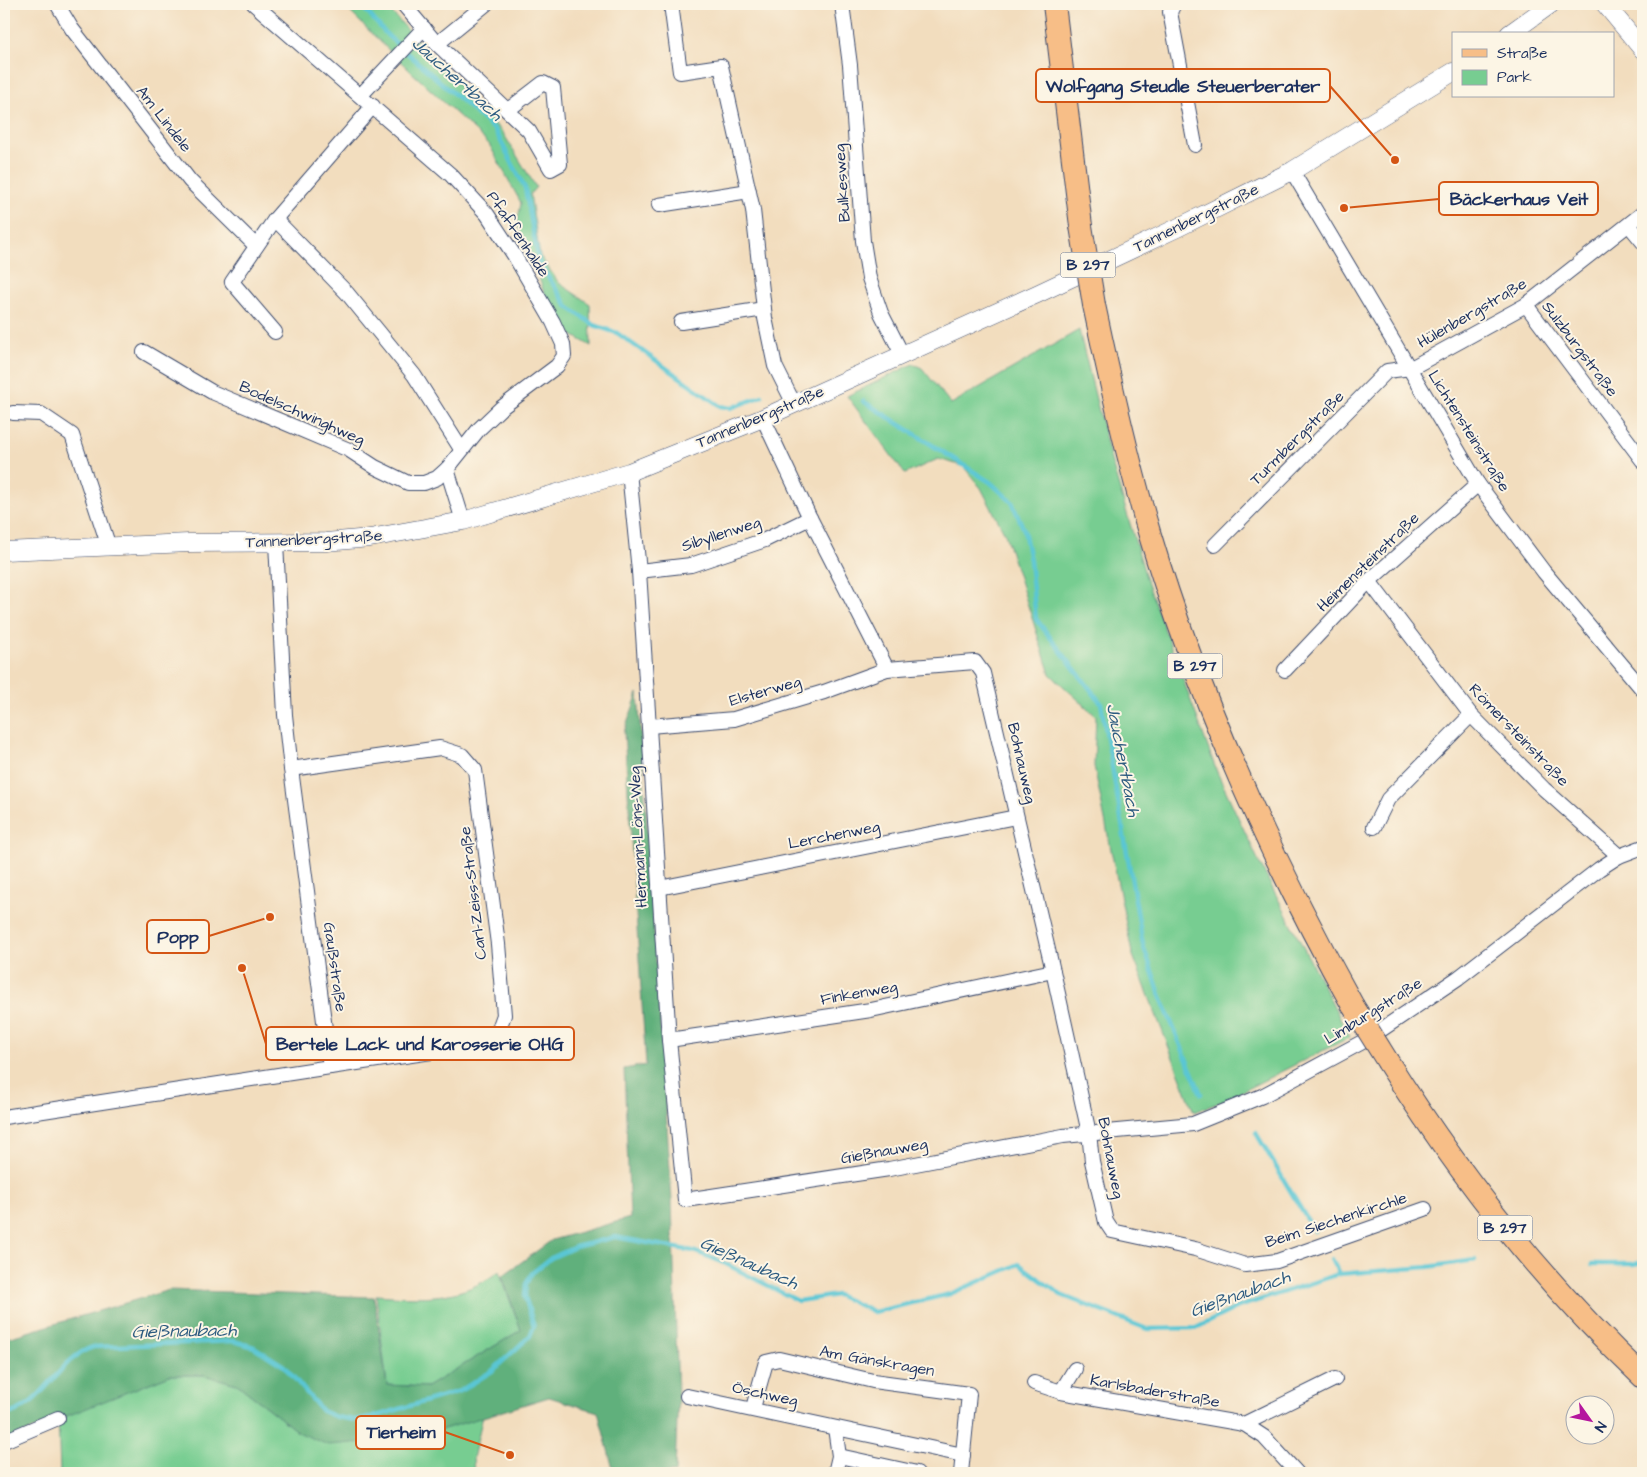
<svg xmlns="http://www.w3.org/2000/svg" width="1647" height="1477" viewBox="0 0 1647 1477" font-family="'Architects Daughter',sans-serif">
	<rect width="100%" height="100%" fill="#fcf5e5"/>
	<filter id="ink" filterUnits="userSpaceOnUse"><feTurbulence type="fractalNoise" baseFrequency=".02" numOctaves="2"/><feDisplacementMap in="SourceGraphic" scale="10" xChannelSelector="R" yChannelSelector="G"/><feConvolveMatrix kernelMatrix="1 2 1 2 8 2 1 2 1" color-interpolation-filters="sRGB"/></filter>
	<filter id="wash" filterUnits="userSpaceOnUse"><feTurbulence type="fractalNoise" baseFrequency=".0096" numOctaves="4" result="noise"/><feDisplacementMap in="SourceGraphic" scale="20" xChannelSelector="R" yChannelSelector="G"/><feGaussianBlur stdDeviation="1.12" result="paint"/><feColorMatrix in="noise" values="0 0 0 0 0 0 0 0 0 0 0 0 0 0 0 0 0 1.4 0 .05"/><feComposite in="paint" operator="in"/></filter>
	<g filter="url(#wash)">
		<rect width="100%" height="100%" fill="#f2ddbe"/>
		<g fill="#77cd91" stroke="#497e78">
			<polygon points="342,4 384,4 503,133 536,187 530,194 540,256 559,283 590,304 591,346 567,332 544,293 533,259 517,225 521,203 489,144 407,68"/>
			<polygon points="1079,330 1111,460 1148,584 1217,772 1260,864 1350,1037 1221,1102 1194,1112 1132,953 1094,766 1096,716 1050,674 1005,534 981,488 963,466 938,459 905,474 847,396 913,364 922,368 951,404"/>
			<path d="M499 1271 521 1330 427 1387 387 1385 376 1295C422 1298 461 1301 499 1271Z"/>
			<polygon points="170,1375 205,1375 237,1384 298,1432 414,1438 483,1416 473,1458 474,1473 60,1473 58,1418"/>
		</g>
		<polygon fill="#61b07b" stroke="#3e706c" points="638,693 672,1200 678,1396 675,1473 614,1473 598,1412 549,1397 414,1438 328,1445 298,1432 237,1384 204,1375 170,1375 4,1441 4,1339 169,1290 374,1297 387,1385 427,1387 521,1330 502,1276 552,1240 630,1218 624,1069 646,1065 624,732"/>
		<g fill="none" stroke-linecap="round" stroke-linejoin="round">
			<g stroke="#5ac6d4" stroke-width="4.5">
				<polyline points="360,4 388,36 495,130 525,188 539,263 568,307 594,325 617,333 720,406 731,408 762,396"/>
				<polyline points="863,401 990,482 1012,502 1024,530 1030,560 1036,619 1101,703 1143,945 1162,1000 1201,1094"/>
				<polyline points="1256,1133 1314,1231"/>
				<polyline points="1332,1259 1339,1274"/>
				<polyline points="1592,1264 1633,1264 1643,1262"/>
				<path d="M4 1415C45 1407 55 1360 93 1347L234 1341 254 1347 284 1366 322 1411 336 1417 355 1420 380 1415 460 1391 492 1371 530 1336 534 1326 525 1297 526 1284 532 1273 551 1258 575 1247 615 1237 693 1251 722 1262 798 1301 837 1295 874 1312 950 1294 1019 1264 1061 1295 1147 1329 1196 1328 1238 1307 1339 1274 1428 1267 1475 1260"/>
			</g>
		</g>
	</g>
	<g filter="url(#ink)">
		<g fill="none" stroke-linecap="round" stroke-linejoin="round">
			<defs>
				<g id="minor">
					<polyline points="57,4 72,29 190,181 256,246"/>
					<polyline points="403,4 437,44 529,131 551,169 560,164 553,88 543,83 508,110"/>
					<polyline points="671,4 680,72 721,66 753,210 765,318 775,366 794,404"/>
					<polyline points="842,4 850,65 863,241 869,278 881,313 902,354"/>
					<polyline points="1174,4 1170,12 1195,145"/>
					<polyline points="437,44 486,4"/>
					<polyline points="361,95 424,28"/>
					<polyline points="1292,171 1478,484 1544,572 1643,690"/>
					<polyline points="659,205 749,191"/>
					<polyline points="275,219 347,293 414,375 461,449"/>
					<polyline points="1629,225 1643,242"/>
					<polyline points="1526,305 1643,461"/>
					<polyline points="681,322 764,309"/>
					<polyline points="275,332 232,282 275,219 373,106"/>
					<polyline points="144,352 212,392 349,450 375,467 408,483 424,483 437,478 447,469 479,429 501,408 557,366 564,356 563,344 553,322 514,255 487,214 451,175 254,4"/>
					<polyline points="13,413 41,414 72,435 109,547"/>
					<polyline points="763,418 810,518 887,669 975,662 983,673 1053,971 1089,1133 1092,1161 1106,1222 1112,1231 1195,1249 1245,1265 1277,1261 1425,1209"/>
					<polyline points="447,469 463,521"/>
					<polyline points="629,472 639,571 669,1040 685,1200 889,1169 1063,1136 1193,1124 1262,1096 1366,1040 1458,978 1599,869 1619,856 1643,847"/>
					<polyline points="1215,545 1387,371 1411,368 1526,305 1643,213"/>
					<polyline points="639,571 691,565 765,540 810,518"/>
					<polyline points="1369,581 1471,715 1544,789 1619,856"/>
					<polyline points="1285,670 1369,581 1478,484"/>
					<polyline points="649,726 734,719 824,692 887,669"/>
					<polyline points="291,769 440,748 462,755 475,770 498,944 504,1015 497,1034 479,1045 330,1067"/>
					<polyline points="1374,827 1388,799 1471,715"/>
					<polyline points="659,888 1016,817"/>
					<polyline points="669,1040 871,1010 1053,971"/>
					<polyline points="4,1117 330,1067 291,769 285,715 276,543"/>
					<polyline points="1034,1383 1061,1392 1244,1424 1264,1437 1297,1473"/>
					<polyline points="1061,1392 1075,1369"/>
					<polyline points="687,1396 963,1455"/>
					<polyline points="753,1408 766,1362 779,1359 873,1381 969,1394 961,1473"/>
					<polyline points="1244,1424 1335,1379"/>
					<polyline points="4,1441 58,1418"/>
					<polyline points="839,1456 917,1473"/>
					<polyline points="835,1473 839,1456 835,1428"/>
				</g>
				<g id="tertiary">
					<polyline points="1605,4 1643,50"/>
					<polyline points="1509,34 1551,4"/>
					<polyline points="4,551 189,543 326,542 370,538 463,521 629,472 763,418 1037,294 1177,228 1292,171 1453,72"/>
				</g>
				<g id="primary">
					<polyline points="1054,4 1081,226"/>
					<path d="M1094 305C1110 381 1127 457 1149 532 1198 697 1269 855 1353 1006"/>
					<path d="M1388 1062C1460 1177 1545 1284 1643 1377"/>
				</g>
			</defs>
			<use href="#minor" stroke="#3b496c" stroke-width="16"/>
			<use href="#tertiary" stroke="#3b496c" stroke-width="19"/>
			<use href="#primary" stroke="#3b496c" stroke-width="24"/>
			<use href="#minor" stroke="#fff" stroke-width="14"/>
			<use href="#tertiary" stroke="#fff" stroke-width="18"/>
			<use href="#primary" stroke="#f7be87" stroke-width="22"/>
			<defs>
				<g id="primary-bridge">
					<polyline points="1081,226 1094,305"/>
					<polyline points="1353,1006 1388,1062"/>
				</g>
			</defs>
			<use href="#primary-bridge" stroke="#3b496c" stroke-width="24" stroke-linecap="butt"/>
			<use href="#primary-bridge" stroke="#f7be87" stroke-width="22"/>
		</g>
	</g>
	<g text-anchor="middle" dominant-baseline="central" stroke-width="4" stroke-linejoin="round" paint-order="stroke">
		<g fill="#fcf5e5" stroke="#5e6a86" stroke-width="1">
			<rect x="1060.5" y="252.5" width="55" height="25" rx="4"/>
			<rect x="1167.5" y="653.5" width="55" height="25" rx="4"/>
			<rect x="1477.5" y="1215.5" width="55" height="25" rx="4"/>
		</g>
		<g font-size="15" font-weight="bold" fill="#1b2f5e">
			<text x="1088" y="265">B 297</text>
			<text x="1195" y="666">B 297</text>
			<text x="1505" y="1228">B 297</text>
		</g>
		<g font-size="16" fill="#1b2f5e" stroke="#fcf5e5">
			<text transform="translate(164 119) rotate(52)">Am Lindele</text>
			<text transform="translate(842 183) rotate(-94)">Bulkesweg</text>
			<text transform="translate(1196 218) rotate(-26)">Tannenbergstraße</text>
			<text transform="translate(518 234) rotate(56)">Pfaffenhalde</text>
			<text transform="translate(1472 313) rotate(-30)">Hülenbergstraße</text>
			<text transform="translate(1580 349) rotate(53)">Sulzburgstraße</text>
			<text transform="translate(302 413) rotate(24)">Bodelschwinghweg</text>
			<text transform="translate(760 417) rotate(-23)">Tannenbergstraße</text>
			<text transform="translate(1469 431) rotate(58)">Lichtensteinstraße</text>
			<text transform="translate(1297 438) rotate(-45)">Turmbergstraße</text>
			<text transform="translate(721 534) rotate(-18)">Sibyllenweg</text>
			<text transform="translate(314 539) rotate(-3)">Tannenbergstraße</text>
			<text transform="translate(1368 562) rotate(-44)">Heimensteinstraße</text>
			<text transform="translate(765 691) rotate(-16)">Elsterweg</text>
			<text transform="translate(1519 735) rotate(46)">Römersteinstraße</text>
			<text transform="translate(1022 763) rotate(77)">Bohnauweg</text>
			<text transform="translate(834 835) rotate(-11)">Lerchenweg</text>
			<text transform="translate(638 837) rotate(-93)">Hermann-Löns-Weg</text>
			<text transform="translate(473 893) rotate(-97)">Carl-Zeiss-Straße</text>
			<text transform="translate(335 967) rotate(82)">Gaußstraße</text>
			<text transform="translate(859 993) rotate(-10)">Finkenweg</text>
			<text transform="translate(1373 1011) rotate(-32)">Limburgstraße</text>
			<text transform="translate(884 1151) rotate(-10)">Gießnauweg</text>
			<text transform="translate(1111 1158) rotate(79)">Bohnauweg</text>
			<text transform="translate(1336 1220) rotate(-18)">Beim Siechenkirchle</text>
			<text transform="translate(877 1361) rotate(10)">Am Gänskragen</text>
			<text transform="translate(1155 1391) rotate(10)">Karlsbaderstraße</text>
			<text transform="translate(765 1394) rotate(12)">Öschweg</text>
		</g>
		<g font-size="18" font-style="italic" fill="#2e5c81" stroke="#fcf5e5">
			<text transform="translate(457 79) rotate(42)">Jauchertbach</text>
			<text transform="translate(1123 760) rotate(79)">Jauchertbach</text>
			<text transform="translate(749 1263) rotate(24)">Gießnaubach</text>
			<text transform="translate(1240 1294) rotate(-20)">Gießnaubach</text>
			<text transform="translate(184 1331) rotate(-1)">Gießnaubach</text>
		</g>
	</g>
	<path fill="none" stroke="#d45514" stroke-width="2" d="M1395 160L1330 86M1344 208L1439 199M270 917L209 936M242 968L266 1044M510 1455L445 1432"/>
	<g fill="#d45514" stroke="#fcf5e5" stroke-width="2">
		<circle cx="1395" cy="160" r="5"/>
		<circle cx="1344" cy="208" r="5"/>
		<circle cx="270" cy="917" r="5"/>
		<circle cx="242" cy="968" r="5"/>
		<circle cx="510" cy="1455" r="5"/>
	</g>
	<g fill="#fcf5e5" stroke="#d45514" stroke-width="2">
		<rect x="1036" y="69" width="294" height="33" rx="5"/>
		<rect x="1439" y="182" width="159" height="33" rx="5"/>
		<rect x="147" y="920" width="62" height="33" rx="5"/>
		<rect x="266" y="1027" width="308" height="33" rx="5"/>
		<rect x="356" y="1416" width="89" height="33" rx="5"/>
	</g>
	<g font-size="18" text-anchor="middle" font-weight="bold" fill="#1b2f5e">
		<text x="1183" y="92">Wolfgang Steudle Steuerberater</text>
		<text x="1519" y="205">Bäckerhaus Veit</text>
		<text x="178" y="943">Popp</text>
		<text x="420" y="1050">Bertele Lack und Karosserie OHG</text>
		<text x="401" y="1438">Tierheim</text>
	</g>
	<rect width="1647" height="1477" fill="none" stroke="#fcf5e5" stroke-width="20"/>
	<rect x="1452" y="32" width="162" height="65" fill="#fcf5e5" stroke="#a2a6af"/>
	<rect x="1462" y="49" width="25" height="8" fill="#f7be87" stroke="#a2a6af"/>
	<text x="1497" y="58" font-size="15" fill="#1b2f5e">Straße</text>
	<rect x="1462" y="70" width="25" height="15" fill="#77cd91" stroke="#a2a6af"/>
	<text x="1497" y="82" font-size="15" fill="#1b2f5e">Park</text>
	<g transform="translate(1590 1420) rotate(123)"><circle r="24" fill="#fcf5e5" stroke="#a2a6af"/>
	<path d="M0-4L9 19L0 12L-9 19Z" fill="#b5179e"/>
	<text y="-8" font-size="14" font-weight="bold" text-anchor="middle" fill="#1b2f5e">N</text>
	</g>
</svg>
